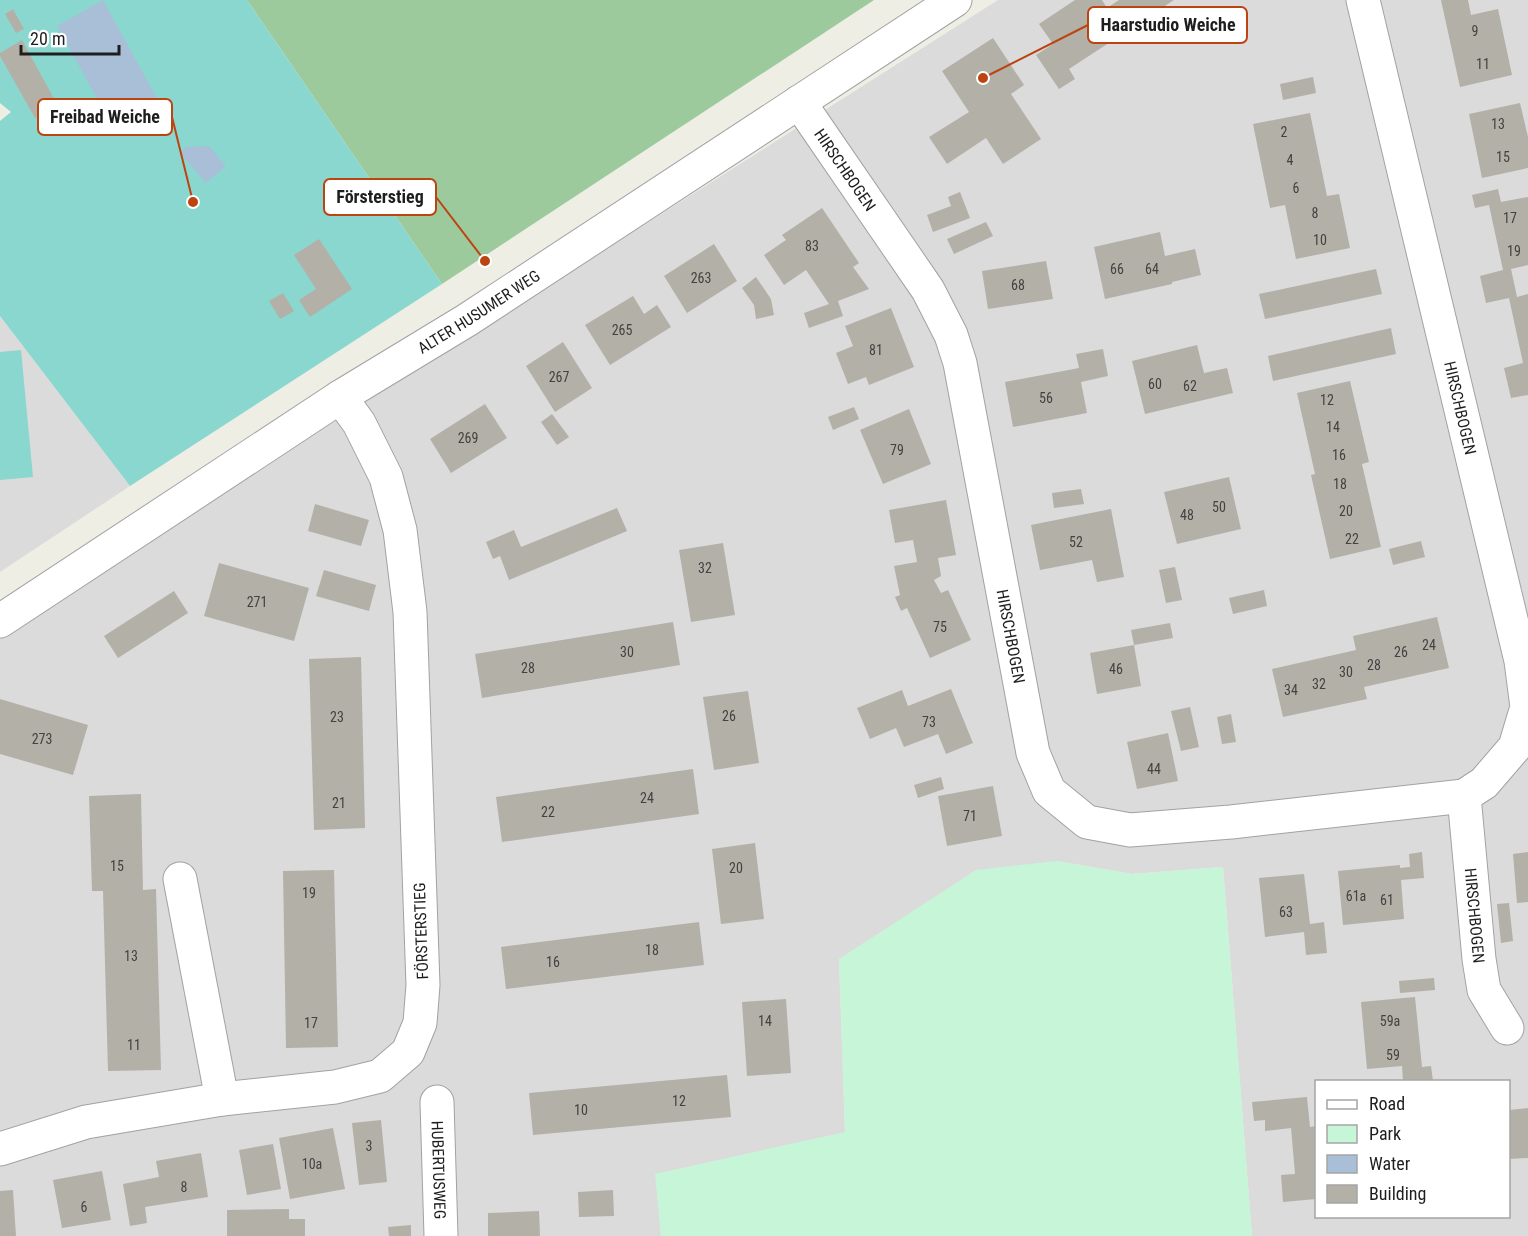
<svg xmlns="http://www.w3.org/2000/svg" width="1528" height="1236" viewBox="0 0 1528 1236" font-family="'Roboto Condensed',sans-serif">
	<rect width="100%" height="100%" fill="#eeeee5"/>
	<g fill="#dcdbdb" fill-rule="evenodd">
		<path d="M998 0H1528V1236H1250H1252L1223 867 1132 874 1057 861 839 959 845 1133 656 1174 661 1236H0V637L134 549ZM1316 1082H1508V1216H1316Z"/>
		<polygon points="0,316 130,486 0,572"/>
	</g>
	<polygon fill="#9dca9d" points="247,0 874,0 442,284"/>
	<polygon fill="#c6f5d7" points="1057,861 1132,874 1223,867 1252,1236 661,1236 655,1174 845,1132 839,959 976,870"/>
	<g fill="#8ad7d0">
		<polygon points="0,0 247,0 442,284 130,486 0,316 0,121 11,112 0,103"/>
		<polygon points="21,350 33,477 0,480 0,352"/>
	</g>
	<g fill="#a9bfd8">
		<polygon points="103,0 160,104 114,129 57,26"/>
		<polygon points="209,146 226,166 206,183 180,153 186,147"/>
	</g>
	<g fill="#b3b0a8">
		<polygon points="1075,0 1102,0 1107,8 1119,0 1174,0 1137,24 1140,30 1128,39 1124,33 1069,69 1075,79 1059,89 1036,55 1053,44 1039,24"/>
		<polygon points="1441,0 1468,0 1471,15 1498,9 1512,75 1460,87"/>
		<polygon points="13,9 24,29 16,33 5,14"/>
		<polygon points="993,38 1024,85 1011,94 1041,139 1003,164 986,138 947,164 929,137 969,112 942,71"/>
		<polygon points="22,40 58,106 35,118 0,56 0,53"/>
		<polygon points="1313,77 1316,93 1283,100 1280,84"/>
		<polygon points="1520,103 1528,137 1528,168 1482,178 1469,114"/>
		<polygon points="1310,113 1327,196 1339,194 1350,248 1296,259 1285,205 1270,208 1253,124"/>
		<polygon points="1498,189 1501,202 1528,197 1528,265 1511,269 1517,297 1528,294 1528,395 1511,398 1504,368 1523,363 1509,298 1486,303 1480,276 1503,270 1489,205 1475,208 1472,195"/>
		<polygon points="960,192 970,218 933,232 927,215 951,206 948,197"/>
		<polygon points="822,208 859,263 853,267 869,289 838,301 843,316 809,328 804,313 829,304 806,270 784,285 764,255 786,240 782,235"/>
		<polygon points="986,222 993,236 954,254 947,239"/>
		<polygon points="1160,232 1165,256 1195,249 1201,275 1172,282 1172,284 1105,299 1094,247"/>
		<polygon points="319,239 352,289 310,317 299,300 316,289 294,255"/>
		<polygon points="714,244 737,281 687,313 664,276"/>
		<polygon points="1046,261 1053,299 988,309 982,271"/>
		<polygon points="1376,269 1382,294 1265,319 1259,294"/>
		<polygon points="756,277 771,299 774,315 756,319 754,305 742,288"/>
		<polygon points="283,293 294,311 280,319 269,301"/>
		<polygon points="633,296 644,314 657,305 671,327 610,365 585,325"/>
		<polygon points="891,308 914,367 869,385 866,377 848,384 836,353 853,346 845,326"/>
		<polygon points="1391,328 1396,354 1273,381 1268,356"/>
		<polygon points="563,342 592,388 555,412 526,366"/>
		<polygon points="1197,345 1204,373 1227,368 1233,393 1145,414 1132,361"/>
		<polygon points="1103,349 1108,376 1081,382 1087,413 1013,427 1005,382 1079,368 1076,354"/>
		<polygon points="1350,381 1369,462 1362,464 1381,547 1330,559 1311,475 1315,474 1297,393"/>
		<polygon points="485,404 507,438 451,473 430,439"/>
		<polygon points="854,407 859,419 833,430 828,417"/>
		<polygon points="909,409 931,464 883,484 860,430"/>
		<polygon points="552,414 569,437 557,445 541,422"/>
		<polygon points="1229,477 1241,529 1177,544 1164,492"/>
		<polygon points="1081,489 1084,504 1054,508 1052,493"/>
		<polygon points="946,500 956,555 938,558 941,576 934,580 941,593 948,590 971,640 930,658 907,608 901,611 895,597 900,595 894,566 917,562 913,540 895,543 889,510"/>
		<polygon points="315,504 369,520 361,546 308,531"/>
		<polygon points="617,508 627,531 509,580 500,556 493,559 486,542 514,530 521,547"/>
		<polygon points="1111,509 1124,577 1097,582 1092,560 1040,570 1031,525"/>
		<polygon points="1421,541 1425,557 1393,565 1389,549"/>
		<polygon points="723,543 735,615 691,622 679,550"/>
		<polygon points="219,563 309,588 294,641 204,616"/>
		<polygon points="1175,567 1182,600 1166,603 1159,570"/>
		<polygon points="324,570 376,585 369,611 316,596"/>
		<polygon points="1264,590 1267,606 1233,614 1229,598"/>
		<polygon points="174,591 188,613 118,658 104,636"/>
		<polygon points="1437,617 1449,668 1364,687 1367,699 1283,717 1272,669 1356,650 1353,636"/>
		<polygon points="673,622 680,665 482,698 475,654"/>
		<polygon points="1170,623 1173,638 1134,645 1141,686 1097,694 1090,653 1134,645 1131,630"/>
		<polygon points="361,657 365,828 314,830 309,659"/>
		<polygon points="951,689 973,743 946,754 938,734 904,747 896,728 870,739 857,708 902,690 908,706"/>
		<polygon points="748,691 759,763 714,770 703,697"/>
		<polygon points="0,699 88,725 73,775 0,754"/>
		<polygon points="1190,707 1199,747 1181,751 1171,711"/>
		<polygon points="1231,714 1236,742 1222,744 1217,717"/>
		<polygon points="1168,733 1178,781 1137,789 1127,742"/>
		<polygon points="693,769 699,814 502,842 496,797"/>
		<polygon points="941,777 944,789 918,798 914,785"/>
		<polygon points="993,786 1002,836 947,846 938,796"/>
		<polygon points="141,794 143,890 156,889 161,1070 108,1071 103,891 92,891 89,796"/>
		<polygon points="755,843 764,919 721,924 712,849"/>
		<polygon points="1422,852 1424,878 1401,880 1404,919 1343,925 1338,871 1400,865 1400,868 1410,867 1409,854"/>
		<polygon points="1528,852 1528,902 1517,903 1513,854"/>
		<polygon points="334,870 338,1047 286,1048 283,871"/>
		<polygon points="1304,874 1310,924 1324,922 1327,953 1306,955 1304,932 1265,937 1259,878"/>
		<polygon points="1509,903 1513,941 1501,943 1497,904"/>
		<polygon points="699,922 704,965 506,989 501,947"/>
		<polygon points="1434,978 1435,990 1400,993 1399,981"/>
		<polygon points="1415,997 1422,1067 1431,1066 1433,1081 1403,1082 1402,1066 1367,1069 1361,1002"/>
		<polygon points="786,999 791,1073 747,1076 742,1002"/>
		<polygon points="727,1075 731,1117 533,1135 529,1093"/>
		<polygon points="1307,1097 1310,1127 1316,1126 1316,1199 1283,1202 1281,1175 1295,1174 1291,1128 1265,1131 1265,1120 1254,1121 1252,1102"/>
		<polygon points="1528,1108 1528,1158 1509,1159 1509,1110"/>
		<polygon points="381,1120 387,1182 359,1185 352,1123"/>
		<polygon points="333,1128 345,1189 290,1199 279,1138"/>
		<polygon points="273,1144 281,1189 247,1195 239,1150"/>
		<polygon points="201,1153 208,1197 145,1207 147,1223 130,1226 123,1184 159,1177 156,1161"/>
		<polygon points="102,1171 111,1220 62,1228 53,1180"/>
		<polygon points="13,1190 16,1236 0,1236 0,1191"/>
		<polygon points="613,1190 614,1216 579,1217 578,1192"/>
		<polygon points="289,1209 289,1219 305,1219 305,1236 227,1236 227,1210"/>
		<polygon points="539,1211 540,1236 488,1236 488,1213"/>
		<polygon points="411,1225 411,1236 389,1236 388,1227"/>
	</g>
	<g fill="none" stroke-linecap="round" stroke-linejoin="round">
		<defs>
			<g id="minor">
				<path id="s1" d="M799 102 928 290 951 335 960 363 1033 753 1049 791 1087 822 1130 830 1231 822 1464 796 1484 783 1515 747 1527 707 1521 661 1363 0"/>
				<path id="s2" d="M0 621 340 397 467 320 955 0"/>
				<path id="s3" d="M1464 796 1479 959 1484 990 1507 1028"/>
				<polyline points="180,879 222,1099"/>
				<path id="s4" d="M437 1102 441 1236"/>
				<polyline points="0,1149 86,1122 222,1099 335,1087 380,1076 408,1052 420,1023 423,985 410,612 400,530 386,477 359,423 340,397"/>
			</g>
		</defs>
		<use href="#minor" stroke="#a2a2a2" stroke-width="35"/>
		<use href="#minor" stroke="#fff" stroke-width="33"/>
	</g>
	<g text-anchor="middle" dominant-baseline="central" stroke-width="5" stroke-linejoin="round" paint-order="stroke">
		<g font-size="14" fill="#434240">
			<text x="1475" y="31">9</text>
			<text x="1483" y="64">11</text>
			<text x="1498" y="124">13</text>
			<text x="1284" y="132">2</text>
			<text x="1503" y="157">15</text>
			<text x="1290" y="160">4</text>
			<text x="1296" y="188">6</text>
			<text x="1315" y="213">8</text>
			<text x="1510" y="218">17</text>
			<text x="1320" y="240">10</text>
			<text x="812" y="246">83</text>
			<text x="1514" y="251">19</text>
			<text x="1117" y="269">66</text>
			<text x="1152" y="269">64</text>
			<text x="701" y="278">263</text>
			<text x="1018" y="285">68</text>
			<text x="622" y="330">265</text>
			<text x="876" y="350">81</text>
			<text x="559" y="377">267</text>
			<text x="1155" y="384">60</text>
			<text x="1190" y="386">62</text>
			<text x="1046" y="398">56</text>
			<text x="1327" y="400">12</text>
			<text x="1333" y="427">14</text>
			<text x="468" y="438">269</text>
			<text x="897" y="450">79</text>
			<text x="1339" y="455">16</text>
			<text x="1340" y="484">18</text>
			<text x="1219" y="507">50</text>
			<text x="1346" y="511">20</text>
			<text x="1187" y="515">48</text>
			<text x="1352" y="539">22</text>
			<text x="1076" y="542">52</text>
			<text x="705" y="568">32</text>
			<text x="257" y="602">271</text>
			<text x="940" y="627">75</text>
			<text x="1429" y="645">24</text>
			<text x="627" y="652">30</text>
			<text x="1401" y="652">26</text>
			<text x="1374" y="665">28</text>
			<text x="528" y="668">28</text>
			<text x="1116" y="669">46</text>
			<text x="1346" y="672">30</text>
			<text x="1319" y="684">32</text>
			<text x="1291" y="690">34</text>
			<text x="729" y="716">26</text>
			<text x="337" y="717">23</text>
			<text x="929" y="722">73</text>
			<text x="42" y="739">273</text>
			<text x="1154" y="769">44</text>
			<text x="647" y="798">24</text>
			<text x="339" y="803">21</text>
			<text x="548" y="812">22</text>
			<text x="970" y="816">71</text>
			<text x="117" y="866">15</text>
			<text x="736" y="868">20</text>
			<text x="309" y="893">19</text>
			<text x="1356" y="896">61a</text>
			<text x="1387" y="900">61</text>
			<text x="1286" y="912">63</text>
			<text x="652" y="950">18</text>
			<text x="131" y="956">13</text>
			<text x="553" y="962">16</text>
			<text x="765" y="1021">14</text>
			<text x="1390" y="1021">59a</text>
			<text x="311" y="1023">17</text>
			<text x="134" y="1045">11</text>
			<text x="1393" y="1055">59</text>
			<text x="679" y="1101">12</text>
			<text x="581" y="1110">10</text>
			<text x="369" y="1146">3</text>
			<text x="312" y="1164">10a</text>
			<text x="184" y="1187">8</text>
			<text x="84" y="1207">6</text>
		</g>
		<g font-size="16" fill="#1e1e1e" stroke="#fff">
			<text stroke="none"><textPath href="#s1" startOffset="82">HIRSCHBOGEN</textPath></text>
			<text stroke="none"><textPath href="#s2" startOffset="570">ALTER HUSUMER WEG</textPath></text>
			<text transform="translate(1460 408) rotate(77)">HIRSCHBOGEN</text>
			<text stroke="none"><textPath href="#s1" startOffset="586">HIRSCHBOGEN</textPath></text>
			<text stroke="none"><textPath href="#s3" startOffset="120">HIRSCHBOGEN</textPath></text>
			<text transform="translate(421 931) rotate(-92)">FÖRSTERSTIEG</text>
			<text stroke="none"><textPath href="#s4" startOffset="68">HUBERTUSWEG</textPath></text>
		</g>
	</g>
	<path fill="none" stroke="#b41" stroke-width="2" d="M983 78L1088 25M193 202L172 117M485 261L436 197"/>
	<g fill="#b41" stroke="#fff" stroke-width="2">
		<circle cx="983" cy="78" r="6"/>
		<circle cx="193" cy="202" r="6"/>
		<circle cx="485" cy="261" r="6"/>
	</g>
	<g fill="#fff" stroke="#b41" stroke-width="2">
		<rect x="1088" y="7" width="159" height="36" rx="6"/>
		<rect x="38" y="99" width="134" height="36" rx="6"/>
		<rect x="324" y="179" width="112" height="36" rx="6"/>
	</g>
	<g font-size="18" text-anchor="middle" font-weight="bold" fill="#1e1e1e">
		<text x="1168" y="31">Haarstudio Weiche</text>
		<text x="105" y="123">Freibad Weiche</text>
		<text x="380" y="203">Försterstieg</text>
	</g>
	<rect x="1315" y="1080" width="195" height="138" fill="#ffffff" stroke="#a5a5a5" stroke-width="1.5"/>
	<rect x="1327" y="1100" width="30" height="9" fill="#ffffff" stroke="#a5a5a5" stroke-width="1.5"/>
	<text x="1369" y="1110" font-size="18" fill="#1e1e1e">Road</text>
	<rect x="1327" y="1125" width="30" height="18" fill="#c6f5d7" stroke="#a5a5a5" stroke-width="1.5"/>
	<text x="1369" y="1140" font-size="18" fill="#1e1e1e">Park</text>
	<rect x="1327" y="1155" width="30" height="18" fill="#a9bfd8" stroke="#a5a5a5" stroke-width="1.5"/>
	<text x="1369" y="1170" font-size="18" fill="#1e1e1e">Water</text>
	<rect x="1327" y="1185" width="30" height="18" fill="#b3b0a8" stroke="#a5a5a5" stroke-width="1.5"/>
	<text x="1369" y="1200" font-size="18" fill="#1e1e1e">Building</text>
	<path d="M21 45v9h98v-9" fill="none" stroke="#1e1e1e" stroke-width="3"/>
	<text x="30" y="45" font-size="18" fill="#1e1e1e" stroke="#ffffff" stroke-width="4.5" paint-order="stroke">20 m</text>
</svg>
